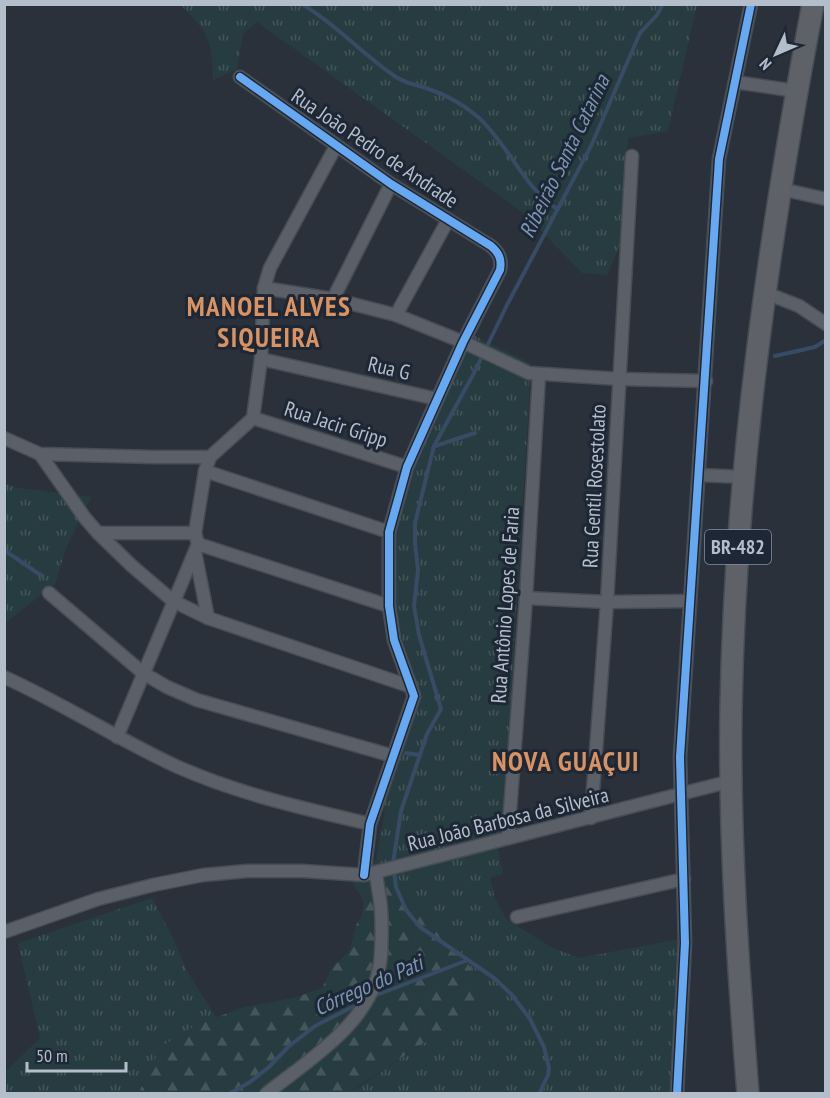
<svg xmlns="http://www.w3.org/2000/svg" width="830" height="1098" viewBox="0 0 830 1098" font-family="'PT Sans Narrow',sans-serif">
	<defs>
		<pattern id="grass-tufts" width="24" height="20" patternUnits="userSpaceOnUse" patternTransform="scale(1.5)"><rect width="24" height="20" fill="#273c40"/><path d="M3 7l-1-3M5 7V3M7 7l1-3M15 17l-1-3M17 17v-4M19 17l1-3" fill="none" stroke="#44565a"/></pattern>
		<pattern id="forest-firs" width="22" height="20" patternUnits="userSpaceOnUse" patternTransform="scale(1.5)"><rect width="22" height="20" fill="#273c40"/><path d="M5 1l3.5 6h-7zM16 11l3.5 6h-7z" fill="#44565a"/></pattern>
	</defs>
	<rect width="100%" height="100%" fill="#2a313a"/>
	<g fill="url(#grass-tufts)">
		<path d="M181 5H697L668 131 628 138 624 236 607 275 582 273 525 214 257 22 243 34 237 69 213 80C213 40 208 33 181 5Z"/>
		<polygon points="471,334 530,363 529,400 505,797 503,823 497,845 503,874 490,878 495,899 507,920 553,948 579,958 681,939 673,1093 348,1094 490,999 447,930 413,908 400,895 390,868 376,860 385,812 381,808 417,694 417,685 397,624 395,587 398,520 406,482"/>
		<polygon points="5,484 19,488 91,497 66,548 55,584 5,623"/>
		<polygon points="152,898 174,940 187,971 216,1017 196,1025 161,1047 138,1093 5,1094 5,1072 40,1038 18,943"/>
	</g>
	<polygon fill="url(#forest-firs)" points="376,860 390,868 400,895 413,908 447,930 490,999 348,1093 138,1094 161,1047 196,1025 241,1008 297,997 322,988 332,968 350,950 356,925 362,915 364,902 353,883 352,874 359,872"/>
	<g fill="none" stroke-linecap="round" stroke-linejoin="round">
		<g stroke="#374b65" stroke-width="4">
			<path d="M302 4C337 25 363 55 396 77 405 83 416 85 426 88 444 94 463 104 478 117 505 140 530 196 558 209"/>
			<polyline points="775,356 815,347 826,340"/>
			<polyline points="435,446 475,433"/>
			<polyline points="4,550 42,576"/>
			<polyline points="406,753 419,755"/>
			<polyline points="374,996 468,960"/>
			<polyline points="229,1094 250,1082 269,1067 288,1047 315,1026 362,1002"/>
			<polyline points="539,1094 548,1075 549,1068 544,1047 530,1019 512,995 494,978 420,927 406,910 396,887 393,863 401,811 427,734 441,709 419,635 414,606 418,570 415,543 415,523 434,446 474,373 507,305 591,146 640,33 657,15 663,4"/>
		</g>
		<defs>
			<g id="minor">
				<path d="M240 77 391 184 491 246C499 253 502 259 500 270L463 342 407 467 389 532V606L394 640 414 696 370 824 364 875"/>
				<polyline points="735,82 796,91"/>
				<polyline points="781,189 826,199"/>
				<polyline points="264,288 333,299 396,315 463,342 529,373 620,379 706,381"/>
				<polyline points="766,293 799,306 826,324"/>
				<polyline points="333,299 391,184"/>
				<polyline points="396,315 448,220"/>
				<polyline points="261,359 437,399"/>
				<polyline points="253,418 407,467"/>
				<polyline points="4,438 40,454 154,457 210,457"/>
				<polyline points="40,454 85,518 98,533 132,566 173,601 208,618 409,686"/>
				<polyline points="205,471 389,532"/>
				<polyline points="699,475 745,477"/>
				<polyline points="98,533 195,533"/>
				<polyline points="198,544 389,606"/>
				<polyline points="195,552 208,618"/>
				<polyline points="49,593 143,673 167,687 197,700 393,756"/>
				<polyline points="526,598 607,602 690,601"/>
				<path d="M4 677C64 704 119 740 178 767 239 794 305 809 370 824"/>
				<polyline points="117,737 198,544 195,533 205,471 210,457 253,418 261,359 264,288 270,268 336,146"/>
				<polyline points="591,818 607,602 632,156"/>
				<polyline points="508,838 526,598 539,375"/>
				<polyline points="517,917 684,879"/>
				<polyline points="4,932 98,899 153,885 203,875 247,871 303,871 364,875 376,872 731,781"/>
				<path d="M266 1094C307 1061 369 1024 379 969 382 957 382 922 381 909 380 897 377 884 376 872"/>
				<polyline points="677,1094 685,943 680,757 719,159 751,4"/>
			</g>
			<path id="trunk" d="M748 1094C738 966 729 837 731 709 735 472 769 236 813 4"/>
		</defs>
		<use href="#minor" stroke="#484d54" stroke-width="15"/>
		<use href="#trunk" stroke="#474d55" stroke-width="24"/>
		<use href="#minor" stroke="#5b5f67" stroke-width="12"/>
		<use href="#trunk" stroke="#5e6268" stroke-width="21"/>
		<defs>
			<g id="cycleway">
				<path d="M240 77 391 184 491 246C499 253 502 259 500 270L463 342 407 467 389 532V606L394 640 414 696 370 824 364 875"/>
				<polyline points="677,1094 685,943 680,757 719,159 751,4"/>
			</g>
		</defs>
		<use href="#cycleway" stroke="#1d2735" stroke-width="11"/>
		<use href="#cycleway" stroke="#66a8f1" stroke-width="8"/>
	</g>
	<g text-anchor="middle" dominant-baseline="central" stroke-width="6" stroke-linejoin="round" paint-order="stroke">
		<rect fill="#1d2735" stroke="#87909d" stroke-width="1.5" x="705" y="530" width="66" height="34" rx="4.5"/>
		<g font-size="20" font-weight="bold" fill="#b4bdca">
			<text x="738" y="547">BR-482</text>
		</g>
		<g font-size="21" fill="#b4bdca" stroke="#1d2735">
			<text transform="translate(375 148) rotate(34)">Rua João Pedro de Andrade</text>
			<text transform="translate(389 368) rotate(13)">Rua G</text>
			<text transform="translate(336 424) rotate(18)">Rua Jacir Gripp</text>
			<text transform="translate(594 486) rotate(-87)">Rua Gentil Rosestolato</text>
			<text transform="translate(505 605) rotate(-86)">Rua Antônio Lopes de Faria</text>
			<text transform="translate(508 819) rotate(-14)">Rua João Barbosa da Silveira</text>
		</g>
		<g font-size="22" font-style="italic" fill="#7b94b2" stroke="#1d2735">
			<text transform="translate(564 156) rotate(-64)">Ribeirão Santa Catarina</text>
			<text transform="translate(368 985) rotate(-24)">Córrego do Pati</text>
		</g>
		<g font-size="27" font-weight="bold" letter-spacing="1.5" fill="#d99261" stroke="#1d2735">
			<text x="269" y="306">MANOEL ALVES<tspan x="269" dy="31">SIQUEIRA</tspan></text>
			<text x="566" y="761">NOVA GUAÇUI</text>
		</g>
	</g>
	<rect width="830" height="1098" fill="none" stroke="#b4bdca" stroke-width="12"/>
	<g transform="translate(776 54) rotate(226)" stroke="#1d2735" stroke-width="4.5" paint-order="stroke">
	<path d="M0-4.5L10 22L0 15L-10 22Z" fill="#b4bdca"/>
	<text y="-9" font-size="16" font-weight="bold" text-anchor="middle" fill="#b4bdca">N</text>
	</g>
	<path d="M27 1062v9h99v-9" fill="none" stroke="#b4bdca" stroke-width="3"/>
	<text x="36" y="1062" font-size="18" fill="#b4bdca" stroke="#1d2735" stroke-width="4.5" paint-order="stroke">50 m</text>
</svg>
